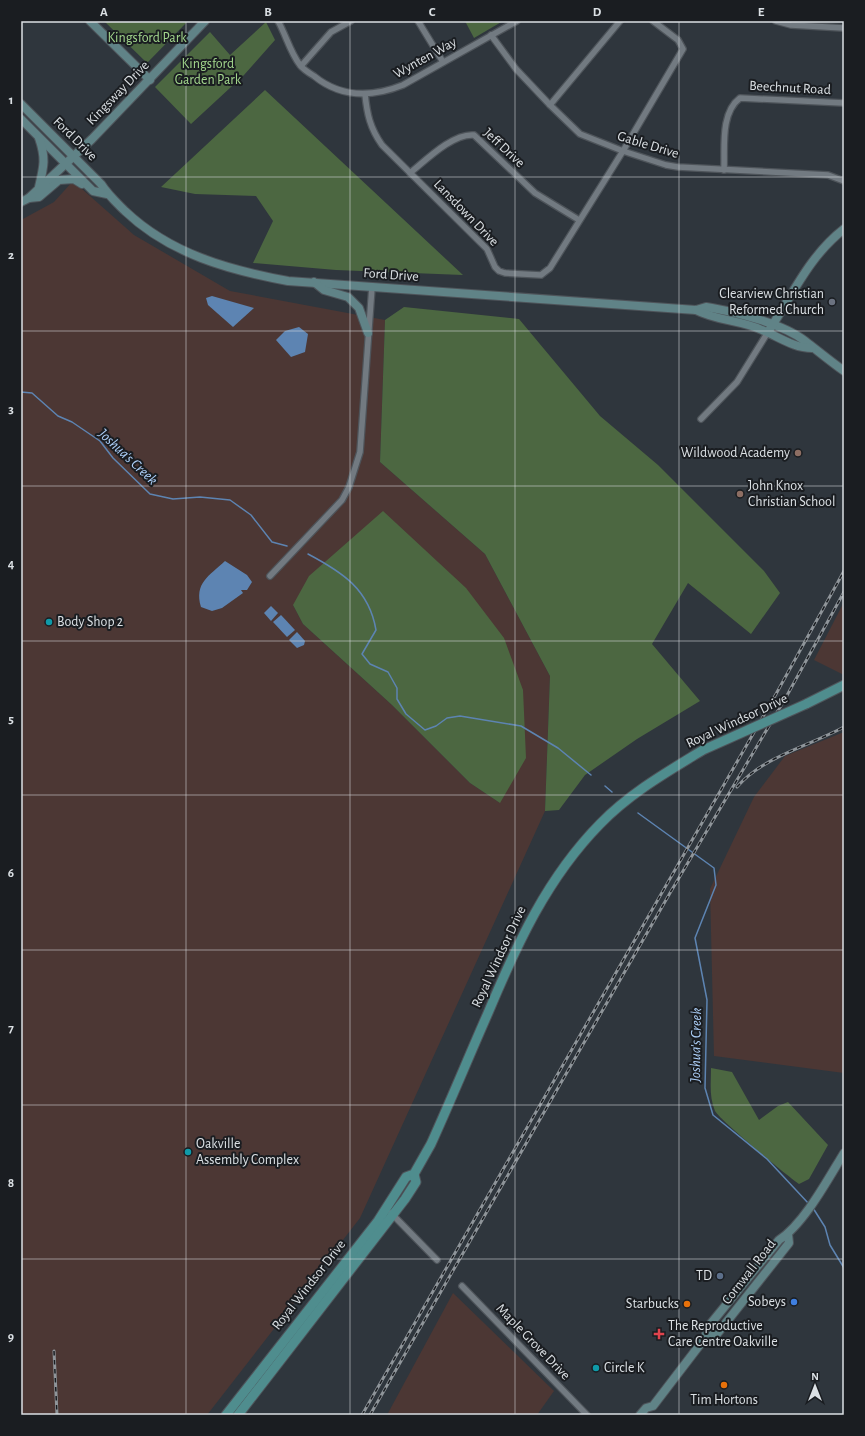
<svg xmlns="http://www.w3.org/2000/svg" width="865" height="1436" viewBox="0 0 865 1436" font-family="'Alegreya Sans',sans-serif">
	<rect width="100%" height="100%" fill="#2f363d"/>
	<g fill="#4c3734" fill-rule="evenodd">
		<path d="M73 181 134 235 230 291 385 320 380 462 485 554 550 676 545 811 360 1218 207 1415H21V220L54 202ZM293 605 500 803 470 783 392 705 303 624Z"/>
		<polygon points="844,602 844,675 814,660"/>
		<polygon points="844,732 844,1073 714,1056 710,889 754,797 785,756"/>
		<polygon points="453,1293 554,1391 537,1415 387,1415"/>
	</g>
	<g fill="#4c6741">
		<polygon points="104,21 188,21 147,63"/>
		<polygon points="465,21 503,21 474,38"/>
		<polygon points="266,22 275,40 244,75 191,124 155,87 210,32 230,55"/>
		<polygon points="265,90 463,275 336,270 253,263 273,221 256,196 195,194 161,187"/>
		<polygon points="404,307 519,319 600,416 658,465 764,571 780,593 751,634 688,583 652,644 700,701 637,739 585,775 559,810 545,811 550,676 485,554 380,462 385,320"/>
		<polygon points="383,511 466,588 504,638 523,690 526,758 500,803 470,783 392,705 303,624 293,605 309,576"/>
		<path d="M711 1068 732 1072 759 1120 778 1106 788 1102 828 1145 809 1179 799 1184C788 1177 719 1119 715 1111 709 1097 711 1083 711 1068Z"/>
	</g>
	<g fill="#5d84b2">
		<polygon points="212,296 254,308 233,327 208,305 206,298"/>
		<polygon points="299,327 308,334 305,352 291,357 276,340 285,331"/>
		<path d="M225 561 247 575 252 582 247 590H241L243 593 222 608 212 611 201 607C194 583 209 576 225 561Z"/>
		<polygon points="271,606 278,613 271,621 264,613"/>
		<polygon points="281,615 295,630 287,637 273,622"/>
		<polygon points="297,632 305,641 304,645 297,648 289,640"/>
	</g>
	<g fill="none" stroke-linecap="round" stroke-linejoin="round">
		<g stroke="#5d84b2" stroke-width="1.5">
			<polyline points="21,392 32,393 58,416 72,422 100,441 113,458 150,494 173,499 200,497 230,500 251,515 272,542 287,546"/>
			<path d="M308 554C342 572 369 589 376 630L362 654 370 664 388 672 397 688V699L406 714 425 730 436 726 447 718 460 716 521 726 558 748 591 775"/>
			<polyline points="605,786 612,792"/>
			<polyline points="638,813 714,868 716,885 695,938 707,1000 705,1088 713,1115 767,1159 809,1204"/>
			<polyline points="813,1208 825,1227 830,1245 844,1268"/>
		</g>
		<defs>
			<g id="street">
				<path d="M278 21C286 35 290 52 300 65 303 69 309 73 314 76 341 98 373 97 403 85L517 21"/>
				<polyline points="418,21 443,62"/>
				<polyline points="776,21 791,25 844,28"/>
				<polyline points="491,35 516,69 550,105 580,134 623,151 666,165 678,167 828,175 844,181"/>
				<polyline points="301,66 331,32 351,21"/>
				<path d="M365 94C367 114 370 128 382 145L487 249 495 267 499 271 505 273 541 275 550 268 623 151 683 49 678 40 653 21"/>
				<polyline points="550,105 620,21"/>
				<path d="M724 170C725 148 720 113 740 98L844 103"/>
				<path d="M410 173C426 160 453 133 474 135L535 193 579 220"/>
				<polyline points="701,419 737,382 768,332"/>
				<polyline points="270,576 342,500 349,487 360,452 372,287"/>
				<polyline points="391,1213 437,1260"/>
				<polyline points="462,1286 587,1415"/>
			</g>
			<g id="secondary">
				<polyline points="90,21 150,80"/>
				<path d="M21 104 101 184C108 195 116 202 125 211 170 254 229 270 288 281L696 310 706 307 712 308C739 313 783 324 805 341 818 351 830 361 844 371"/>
				<polyline points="21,119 93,191 107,194"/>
				<path d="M39 138C46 158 44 166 39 187"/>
				<polyline points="29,198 39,197 59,180 74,179 82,184"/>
				<polyline points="21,202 29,198 92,139 205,21"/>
				<polyline points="314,282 324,290 348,297 359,308 368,333"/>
				<path d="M696 310C717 321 741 320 762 330 779 337 794 348 812 348"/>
				<path d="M768 332C792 296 809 256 844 229"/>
				<polyline points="705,1338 717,1334 789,1243 788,1234"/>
				<path d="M640 1415 646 1408 653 1406 705 1338 708 1327 779 1240C804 1224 828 1179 844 1153"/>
			</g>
			<g id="primary">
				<polyline points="806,704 844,685"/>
				<path d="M226 1415 378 1221 406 1177 414 1174 431 1144C451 1100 469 1056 488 1013 517 944 547 878 600 824 630 793 667 772 703 750"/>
				<polyline points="238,1415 405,1199 416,1182 414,1174"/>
			</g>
		</defs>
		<use href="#street" stroke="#4e545a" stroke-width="8"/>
		<use href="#secondary" stroke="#4e545a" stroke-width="10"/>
		<use href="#primary" stroke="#4e545a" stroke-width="11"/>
		<use href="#street" stroke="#727a81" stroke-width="5.5"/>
		<use href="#secondary" stroke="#608387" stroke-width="8"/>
		<use href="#primary" stroke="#4f8d8e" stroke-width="9"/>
		<defs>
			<g id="rail">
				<path d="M737 787C764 756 809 746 844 727"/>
				<polyline points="54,1351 57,1415"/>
				<polyline points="362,1415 776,694 844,571"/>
				<polyline points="370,1415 670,893 785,699 844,592"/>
			</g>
		</defs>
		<use href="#rail" stroke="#8f959a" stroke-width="3"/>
		<use href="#rail" stroke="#1a1d21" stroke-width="1.5" stroke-dasharray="4.5" stroke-linecap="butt"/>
		<defs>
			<polyline id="primary-bridge" points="703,750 806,704"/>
		</defs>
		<use href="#primary-bridge" stroke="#4e545a" stroke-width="11" stroke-linecap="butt"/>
		<use href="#primary-bridge" stroke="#4f8d8e" stroke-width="9"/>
	</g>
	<path fill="none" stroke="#dbe0e4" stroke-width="1" stroke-opacity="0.55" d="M186 21V1415M350 21V1415M515 21V1415M679 21V1415M21 177H844M21 331H844M21 486H844M21 641H844M21 795H844M21 950H844M21 1105H844M21 1259H844"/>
	<circle fill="#6b7280" stroke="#1a1d21" stroke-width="1.5" cx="832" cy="302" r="4"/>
	<g fill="#8d6e63" stroke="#1a1d21" stroke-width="1.5">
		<circle cx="798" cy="453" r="4"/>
		<circle cx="740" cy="494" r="4"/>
	</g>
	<g fill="#0f9aa8" stroke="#1a1d21" stroke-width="1.5">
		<circle cx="49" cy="622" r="4"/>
		<circle cx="188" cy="1152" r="4"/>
		<circle cx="596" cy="1368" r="4"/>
	</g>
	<circle fill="#5c6f8a" stroke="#1a1d21" stroke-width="1.5" cx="720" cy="1276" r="4"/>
	<circle fill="#3f7fe0" stroke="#1a1d21" stroke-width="1.5" cx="794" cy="1302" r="4"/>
	<g fill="#e8710a" stroke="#1a1d21" stroke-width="1.5">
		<circle cx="687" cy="1304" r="4"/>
		<circle cx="724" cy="1385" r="4"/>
	</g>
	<path fill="#e0444e" stroke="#1a1d21" stroke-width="1.5" d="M657 1328h4v4h4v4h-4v4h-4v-4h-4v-4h4z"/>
	<g text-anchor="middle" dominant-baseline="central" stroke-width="4" stroke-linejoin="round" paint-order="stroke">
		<g font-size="14" fill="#a3d78d" stroke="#1a1d21">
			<text x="147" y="38">Kingsford Park</text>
			<text x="208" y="64">Kingsford<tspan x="208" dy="16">Garden Park</tspan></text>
		</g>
		<g font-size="14" fill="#dbe0e4" stroke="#1a1d21">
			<text transform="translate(425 58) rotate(-29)">Wynten Way</text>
			<text transform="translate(790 88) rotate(3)">Beechnut Road</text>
			<text transform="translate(118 93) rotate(-46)">Kingsway Drive</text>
			<text transform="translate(75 139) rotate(45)">Ford Drive</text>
			<text transform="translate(648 145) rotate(17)">Gable Drive</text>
			<text transform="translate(504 148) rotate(43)">Jeff Drive</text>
			<text transform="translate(466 213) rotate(46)">Lansdown Drive</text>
			<text transform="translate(391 275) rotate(4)">Ford Drive</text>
			<text transform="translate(737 721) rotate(-25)">Royal Windsor Drive</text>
			<text transform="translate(499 957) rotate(-65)">Royal Windsor Drive</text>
			<text transform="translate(749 1272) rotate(-52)">Cornwall Road</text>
			<text transform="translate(309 1285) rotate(-52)">Royal Windsor Drive</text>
			<text transform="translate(533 1342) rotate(46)">Maple Grove Drive</text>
		</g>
		<g font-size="14" fill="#dbe0e4" stroke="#1a1d21" text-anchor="end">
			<text x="824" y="294">Clearview Christian<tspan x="824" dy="16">Reformed Church</tspan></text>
			<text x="790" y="453">Wildwood Academy</text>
			<text x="748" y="486" text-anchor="start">John Knox<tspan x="748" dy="16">Christian School</tspan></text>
			<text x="57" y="622" text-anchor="start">Body Shop 2</text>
			<text x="196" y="1144" text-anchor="start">Oakville<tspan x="196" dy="16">Assembly Complex</tspan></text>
			<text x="712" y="1276">TD</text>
			<text x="786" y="1302">Sobeys</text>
			<text x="679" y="1304">Starbucks</text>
			<text x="668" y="1326" text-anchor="start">The Reproductive<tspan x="668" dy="16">Care Centre Oakville</tspan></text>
			<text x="604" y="1368" text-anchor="start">Circle K</text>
			<text x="724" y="1400" text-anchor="middle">Tim Hortons</text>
		</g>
		<g font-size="15" font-style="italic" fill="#accef7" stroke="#1a1d21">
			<text transform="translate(128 457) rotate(43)">Joshua's Creek</text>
			<text transform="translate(696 1045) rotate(-89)">Joshua's Creek</text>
		</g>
	</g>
	<rect width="865" height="1436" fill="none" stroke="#1a1d21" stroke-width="44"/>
	<g transform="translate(815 1386)" stroke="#1a1d21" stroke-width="3" paint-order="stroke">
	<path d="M0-3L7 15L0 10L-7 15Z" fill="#dbe0e4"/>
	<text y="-6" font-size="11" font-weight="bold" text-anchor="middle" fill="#dbe0e4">N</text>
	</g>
	<rect x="22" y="22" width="821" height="1392" fill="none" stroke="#dbe0e4" stroke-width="1.5"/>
	<g font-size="13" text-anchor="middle" font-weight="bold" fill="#dbe0e4">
		<text x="104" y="16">A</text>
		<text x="268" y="16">B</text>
		<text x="432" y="16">C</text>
		<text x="597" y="16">D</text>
		<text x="761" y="16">E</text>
		<text x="11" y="104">1</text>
		<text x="11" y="259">2</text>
		<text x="11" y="413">3</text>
		<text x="11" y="568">4</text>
		<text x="11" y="723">5</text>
		<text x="11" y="877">6</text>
		<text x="11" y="1032">7</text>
		<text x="11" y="1187">8</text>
		<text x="11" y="1341">9</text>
	</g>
</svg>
